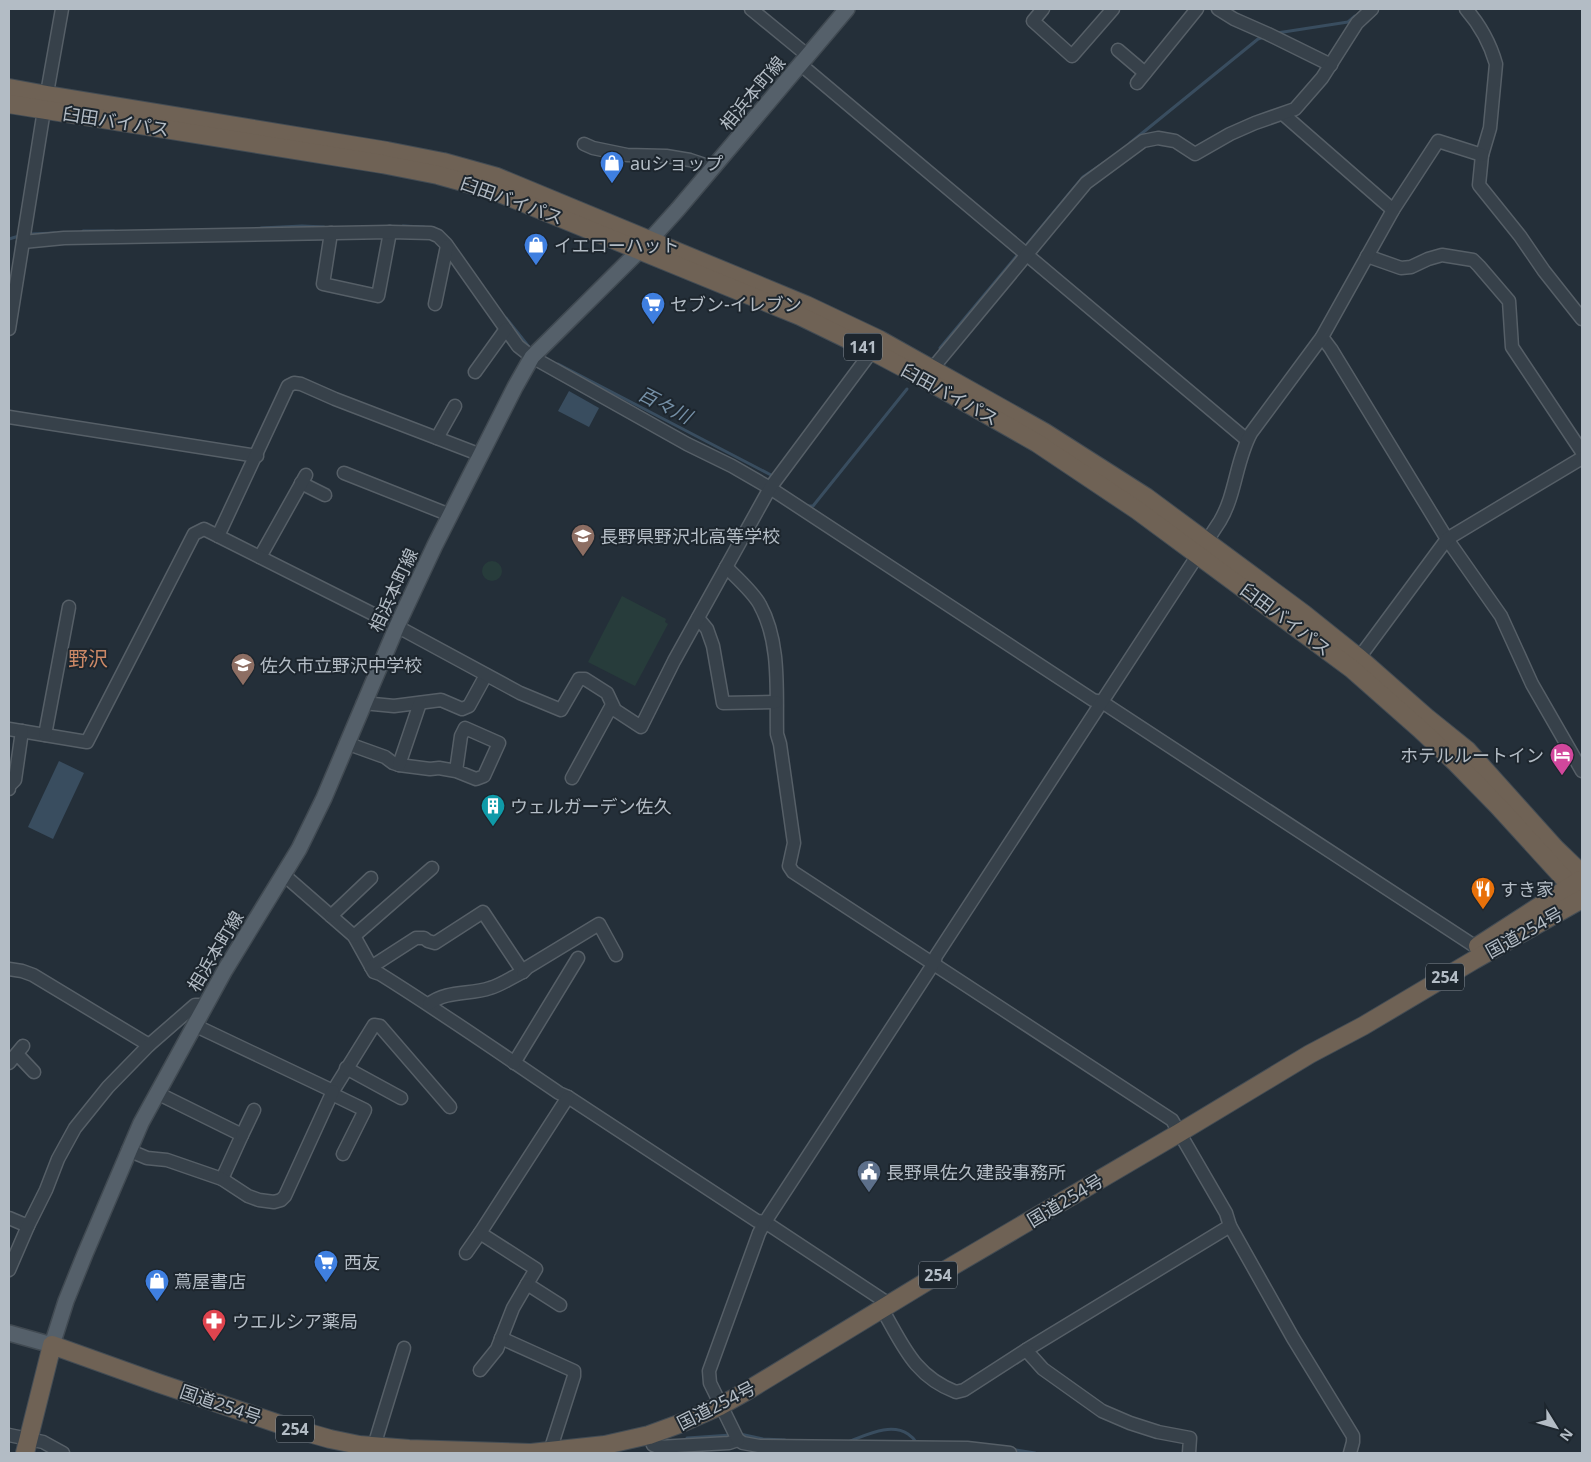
<svg xmlns="http://www.w3.org/2000/svg" width="1591" height="1462" viewBox="0 0 1591 1462" font-family="'Noto Sans','Noto Sans JP',sans-serif">
	<rect width="100%" height="100%" fill="#242f39"/>
	<g fill="#273c3b">
		<circle cx="492" cy="571" r="10"/>
		<polygon points="622,596 666,619 665,622 668,624 635,686 588,662"/>
	</g>
	<g fill="#394d5f">
		<polygon points="569,391 599,408 589,427 558,411"/>
		<polygon points="59,761 84,773 53,839 28,827"/>
	</g>
	<g fill="none" stroke-linecap="round" stroke-linejoin="round">
		<g stroke="#394d5f" stroke-width="3">
			<polyline points="1277,33 1348,22 1355,16"/>
			<polyline points="1130,143 1258,39 1264,37"/>
			<polyline points="403,226 424,227"/>
			<polyline points="261,228 302,226 324,227"/>
			<polyline points="83,231 114,231"/>
			<polyline points="30,234 55,233"/>
			<polyline points="9,239 19,236"/>
			<polyline points="1024,248 1083,177 1105,162"/>
			<polyline points="506,318 529,347"/>
			<polyline points="940,348 1020,252"/>
			<polyline points="558,364 771,475"/>
			<polyline points="806,506 813,506 907,389"/>
			<polyline points="740,1434 763,1439 785,1440"/>
			<polyline points="687,1438 731,1435"/>
			<path d="M847 1442C865 1436 890 1422 908 1434 911 1436 914 1439 916 1442H920"/>
			<polyline points="1010,1449 1035,1453"/>
		</g>
		<defs>
			<g id="minor">
				<polyline points="751,9 807,55"/>
				<polyline points="1043,9 1033,21 1072,56 1113,9"/>
				<polyline points="1218,9 1234,19 1268,34 1331,65"/>
				<path d="M1466 9C1480 25 1490 43 1496 64L1490 128 1482 155 1479 185 1520 236 1544 271 1582 319"/>
				<polyline points="1118,50 1145,73"/>
				<polyline points="800,64 1247,440"/>
				<polyline points="1137,83 1197,9"/>
				<polyline points="1283,114 1393,210"/>
				<polyline points="584,144 593,148 627,155 666,156 690,160 714,168"/>
				<polyline points="331,233 323,284 378,296 390,232"/>
				<polyline points="23,242 64,238 390,232 431,233 438,236 446,244 518,346 532,357 687,444 732,466 770,488 1093,700 1102,702 1476,947"/>
				<polyline points="1367,256 1401,268 1411,267 1428,259 1442,255 1473,260 1479,266 1509,301 1512,347 1582,452"/>
				<polyline points="435,304 447,246"/>
				<polyline points="9,329 44,110 62,9"/>
				<polyline points="1322,337 1331,349 1447,539 1501,616 1532,684 1582,771"/>
				<polyline points="932,369 1086,183 1143,141 1158,138 1175,141 1195,154 1230,134 1255,123 1295,109 1322,78 1357,23 1372,9"/>
				<polyline points="475,372 506,329"/>
				<polyline points="9,417 257,456"/>
				<polyline points="437,438 455,406"/>
				<polyline points="344,473 450,515"/>
				<polyline points="301,483 325,495"/>
				<polyline points="218,536 288,386 294,383 301,384 335,399 481,455"/>
				<polyline points="260,557 306,475"/>
				<path d="M726 567C736 577 754 593 760 605 781 643 776 692 777 734L780 744 794 843 789 866 793 872 1172 1120 1226 1213 1230 1226 1293 1338 1353 1436V1442L1350 1453"/>
				<polyline points="698,618 707,629 713,646 723,703 776,702"/>
				<polyline points="1359,658 1447,539 1582,458"/>
				<polyline points="363,703 394,706 441,700 462,709 469,706 486,675"/>
				<polyline points="9,729 87,742 194,534 204,529 387,621 520,693 561,710 579,679 585,679 607,693 615,710 641,727 674,661 770,488 872,351"/>
				<polyline points="45,735 69,607"/>
				<polyline points="346,743 385,757 393,763 399,765 430,769 439,768 456,771 476,779 484,776 499,743 465,728 461,736 456,771"/>
				<polyline points="399,765 420,703"/>
				<polyline points="572,778 612,705"/>
				<polyline points="9,789 9,786 15,780 22,731"/>
				<path d="M284 875 354 936 374 972 380 974C441 1012 500 1053 559 1093L568 1097 757 1221 765 1222 889 1304"/>
				<polyline points="331,916 371,878"/>
				<polyline points="354,936 432,868"/>
				<path d="M371 967 416 938H424L428 941 435 943 483 912 523 972C512 977 501 985 490 988 470 995 447 990 429 1004"/>
				<polyline points="9,969 22,971 33,975 149,1045"/>
				<polyline points="523,972 528,967 599,924 616,955"/>
				<polyline points="194,1025 333,1091 374,1025 380,1026 450,1107"/>
				<polyline points="17,1054 34,1072"/>
				<polyline points="9,1063 23,1046"/>
				<polyline points="514,1063 578,958"/>
				<polyline points="346,1068 401,1098"/>
				<polyline points="157,1093 242,1135 222,1179"/>
				<polyline points="332,1094 365,1110 343,1154"/>
				<polyline points="242,1135 254,1110"/>
				<polyline points="128,1150 147,1158 167,1160 222,1179 248,1196 259,1200 274,1202 281,1200 285,1196 333,1091"/>
				<polyline points="9,1218 28,1226"/>
				<polyline points="466,1253 480,1233"/>
				<polyline points="9,1270 28,1226 46,1190 58,1159 75,1128 108,1087 149,1045 195,1005 205,1005"/>
				<polyline points="560,1305 527,1284 536,1269 480,1233 568,1097"/>
				<path d="M882 1309C903 1345 914 1376 956 1392L964 1390 1026 1350 1230 1226"/>
				<polyline points="501,1338 574,1371 574,1376 550,1451"/>
				<polyline points="1026,1350 1043,1369 1102,1411 1130,1423 1158,1432 1190,1438 1189,1453"/>
				<polyline points="480,1370 497,1349 513,1308 527,1284"/>
				<polyline points="9,1435 43,1442 63,1453"/>
				<polyline points="649,1435 653,1445 658,1447 729,1443 738,1440 743,1443 759,1446 967,1448 1010,1453"/>
				<path d="M738 1440 710 1383 709 1371 759 1233 765 1222 934 963 936 956 1220 521C1236 494 1236 460 1251 433L1322 337 1393 210 1438 141 1482 155"/>
				<polyline points="374,1446 404,1348"/>
			</g>
			<polyline id="major" points="9,1333 52,1345 66,1301 85,1254 141,1123 225,970 299,849 324,798 397,626 435,545 515,387 532,357 650,240 678,209 847,9"/>
			<g id="highway">
				<polyline points="9,88 47,95 387,151 443,162 497,177 806,305 880,340 1044,432 1146,497 1304,614 1359,658 1426,717 1467,750 1555,848 1582,874"/>
				<polyline points="9,104 382,164 438,175 492,190 800,316 872,351 921,377 1037,443 1137,510 1352,669 1420,729 1456,763 1498,806 1570,885 1582,901"/>
				<polyline points="1478,946 1580,880"/>
				<polyline points="25,1453 52,1345 158,1383 288,1427 330,1439 359,1445 409,1449 531,1453 605,1445 649,1435 679,1424 720,1406 745,1392 944,1271 1179,1133 1310,1054 1363,1026 1474,960 1582,899"/>
			</g>
		</defs>
		<use href="#minor" stroke="#565f67" stroke-width="15"/>
		<use href="#major" stroke="#414a52" stroke-width="18"/>
		<use href="#highway" stroke="#434c54" stroke-width="20"/>
		<use href="#minor" stroke="#37414a" stroke-width="12"/>
		<use href="#major" stroke="#55606a" stroke-width="15"/>
		<use href="#highway" stroke="#6f6255" stroke-width="18"/>
	</g>
	<defs>
		<symbol id="shop-pin" viewBox="-11 -11 22 30"><path d="M0 17L-7.5 6A9.5 9.5 0 1 1 7.5 6Z" fill="#3f7fe0" stroke="#1d262e"/><path d="M-5-2.5h2.3a2.7 3.5 0 0 1 5.4 0H5L5.5 6h-11ZM-1.5-2.5h3a1.5 2.3 0 0 0-3 0Z" fill="#fff"/></symbol>
		<symbol id="supermarket-pin" viewBox="-11 -11 22 30"><path d="M0 17L-7.5 6A9.5 9.5 0 1 1 7.5 6Z" fill="#3f7fe0" stroke="#1d262e"/><path d="M-6-5.5h2.5l.6 2H6L4.5 2H-2.5L-4.4-4H-6ZM-1.5 3.2a1.3 1.3 0 1 0 .1 0ZM3 3.2a1.3 1.3 0 1 0 .1 0Z" fill="#fff"/></symbol>
		<symbol id="school-pin" viewBox="-11 -11 22 30"><path d="M0 17L-7.5 6A9.5 9.5 0 1 1 7.5 6Z" fill="#8d6e63" stroke="#1d262e"/><path d="M0-5L7-2L0 1L-7-2ZM-4 1L0 2.5L4 1V4Q0 6-4 4Z" fill="#fff"/></symbol>
		<symbol id="hotel-pin" viewBox="-11 -11 22 30"><path d="M0 17L-7.5 6A9.5 9.5 0 1 1 7.5 6Z" fill="#d1479c" stroke="#1d262e"/><path d="M-6-4.5h1.5V1H6V5H4.5V3h-9V5H-6ZM-4 0a1.8 1.8 0 1 1 3.6 0ZM.5 0V-2.5h3Q6-2.5 6 0Z" fill="#fff"/></symbol>
		<symbol id="building-pin" viewBox="-11 -11 22 30"><path d="M0 17L-7.5 6A9.5 9.5 0 1 1 7.5 6Z" fill="#0f9aa8" stroke="#1d262e"/><path d="M-4-6H4V6H1V3H-1V6H-4ZM-2.5-4.3h1.7v1.8h-1.7ZM.8-4.3h1.7v1.8H.8ZM-2.5-1h1.7V.8h-1.7ZM.8-1h1.7V.8H.8Z" fill="#fff"/></symbol>
		<symbol id="restaurant-pin" viewBox="-11 -11 22 30"><path d="M0 17L-7.5 6A9.5 9.5 0 1 1 7.5 6Z" fill="#e8710a" stroke="#1d262e"/><path d="M-5-6h1v4h1v-4h1v4h1v-4h1v5L-1.5 .5V6h-2V.5L-5-1ZM5-6V6H3V1.5H1.5Q1.5-4 5-6Z" fill="#fff"/></symbol>
		<symbol id="civic-pin" viewBox="-11 -11 22 30"><path d="M0 17L-7.5 6A9.5 9.5 0 1 1 7.5 6Z" fill="#5c6f8a" stroke="#1d262e"/><path d="M-.6-6.5H3V-4.5H.6V-3L4-1V1h2V6H-6V1h2V-1L-.6-3ZM-1.2 2.5V6h2.4V2.5Z" fill="#fff"/></symbol>
		<symbol id="pharmacy-pin" viewBox="-11 -11 22 30"><path d="M0 17L-7.5 6A9.5 9.5 0 1 1 7.5 6Z" fill="#e0444e" stroke="#1d262e"/><path d="M-2-6h4v4h4v4h-4v4h-4v-4h-4v-4h4Z" fill="#fff"/></symbol>
	</defs>
	<g fill-rule="evenodd">
		<use href="#shop-pin" x="598" y="149" width="28" height="38"/>
		<use href="#shop-pin" x="522" y="231" width="28" height="38"/>
		<use href="#supermarket-pin" x="639" y="290" width="28" height="38"/>
		<use href="#school-pin" x="569" y="522" width="28" height="38"/>
		<use href="#school-pin" x="229" y="651" width="28" height="38"/>
		<use href="#hotel-pin" x="1548" y="741" width="28" height="38"/>
		<use href="#building-pin" x="479" y="792" width="28" height="38"/>
		<use href="#restaurant-pin" x="1469" y="875" width="28" height="38"/>
		<use href="#civic-pin" x="855" y="1158" width="28" height="38"/>
		<use href="#supermarket-pin" x="312" y="1248" width="28" height="38"/>
		<use href="#shop-pin" x="143" y="1267" width="28" height="38"/>
		<use href="#pharmacy-pin" x="200" y="1307" width="28" height="38"/>
	</g>
	<g text-anchor="middle" dominant-baseline="central" stroke-width="4" stroke-linejoin="round" paint-order="stroke">
		<g fill="#1d262e" stroke="#868f98" stroke-width="1">
			<rect x="844" y="333.5" width="38" height="27" rx="4"/>
			<rect x="1426" y="963.5" width="38" height="27" rx="4"/>
			<rect x="919" y="1261.5" width="38" height="27" rx="4"/>
			<rect x="276" y="1415.5" width="38" height="27" rx="4"/>
		</g>
		<g font-size="16" font-weight="bold" fill="#b3bcc5">
			<text x="863" y="347">141</text>
			<text x="1445" y="977">254</text>
			<text x="938" y="1275">254</text>
			<text x="295" y="1429">254</text>
		</g>
		<g font-size="18" fill="#b3bcc5" stroke="#1d262e">
			<text transform="translate(752 93) rotate(-50)">相浜本町線</text>
			<text transform="translate(116 121) rotate(9)">臼田バイパス</text>
			<text transform="translate(512 200) rotate(20)">臼田バイパス</text>
			<text transform="translate(950 394) rotate(29)">臼田バイパス</text>
			<text transform="translate(393 590) rotate(-65)">相浜本町線</text>
			<text transform="translate(1286 619) rotate(37)">臼田バイパス</text>
			<text transform="translate(1524 932) rotate(-29)">国道254号</text>
			<text transform="translate(215 951) rotate(-59)">相浜本町線</text>
			<text transform="translate(1065 1200) rotate(-31)">国道254号</text>
			<text transform="translate(221 1404) rotate(19)">国道254号</text>
			<text transform="translate(716 1405) rotate(-27)">国道254号</text>
		</g>
		<g font-size="18" fill="#b3bcc5" stroke="#1d262e" text-anchor="start">
			<text x="630" y="163">auショップ</text>
			<text x="554" y="245">イエローハット</text>
			<text x="670" y="304">セブン-イレブン</text>
			<text x="600" y="536">長野県野沢北高等学校</text>
			<text x="260" y="665">佐久市立野沢中学校</text>
			<text x="1544" y="755" text-anchor="end">ホテルルートイン</text>
			<text x="510" y="806">ウェルガーデン佐久</text>
			<text x="1500" y="889">すき家</text>
			<text x="886" y="1172">長野県佐久建設事務所</text>
			<text x="344" y="1262">西友</text>
			<text x="174" y="1281">蔦屋書店</text>
			<text x="232" y="1321">ウエルシア薬局</text>
		</g>
		<g font-size="19" font-style="italic" fill="#7590a7" stroke="#1d262e">
			<text transform="translate(665 405) rotate(27)">百々川</text>
		</g>
		<g font-size="20" fill="#cc8967" stroke="#1d262e">
			<text x="88" y="658">野沢</text>
		</g>
	</g>
	<rect width="1591" height="1462" fill="none" stroke="#b3bcc5" stroke-width="20"/>
	<g transform="translate(1556 1427) rotate(127)" stroke="#1d262e" stroke-width="4" paint-order="stroke">
	<path d="M0-4L9 19L0 12L-9 19Z" fill="#b3bcc5"/>
	<text y="-8" font-size="14" font-weight="bold" text-anchor="middle" fill="#b3bcc5">N</text>
	</g>
</svg>
